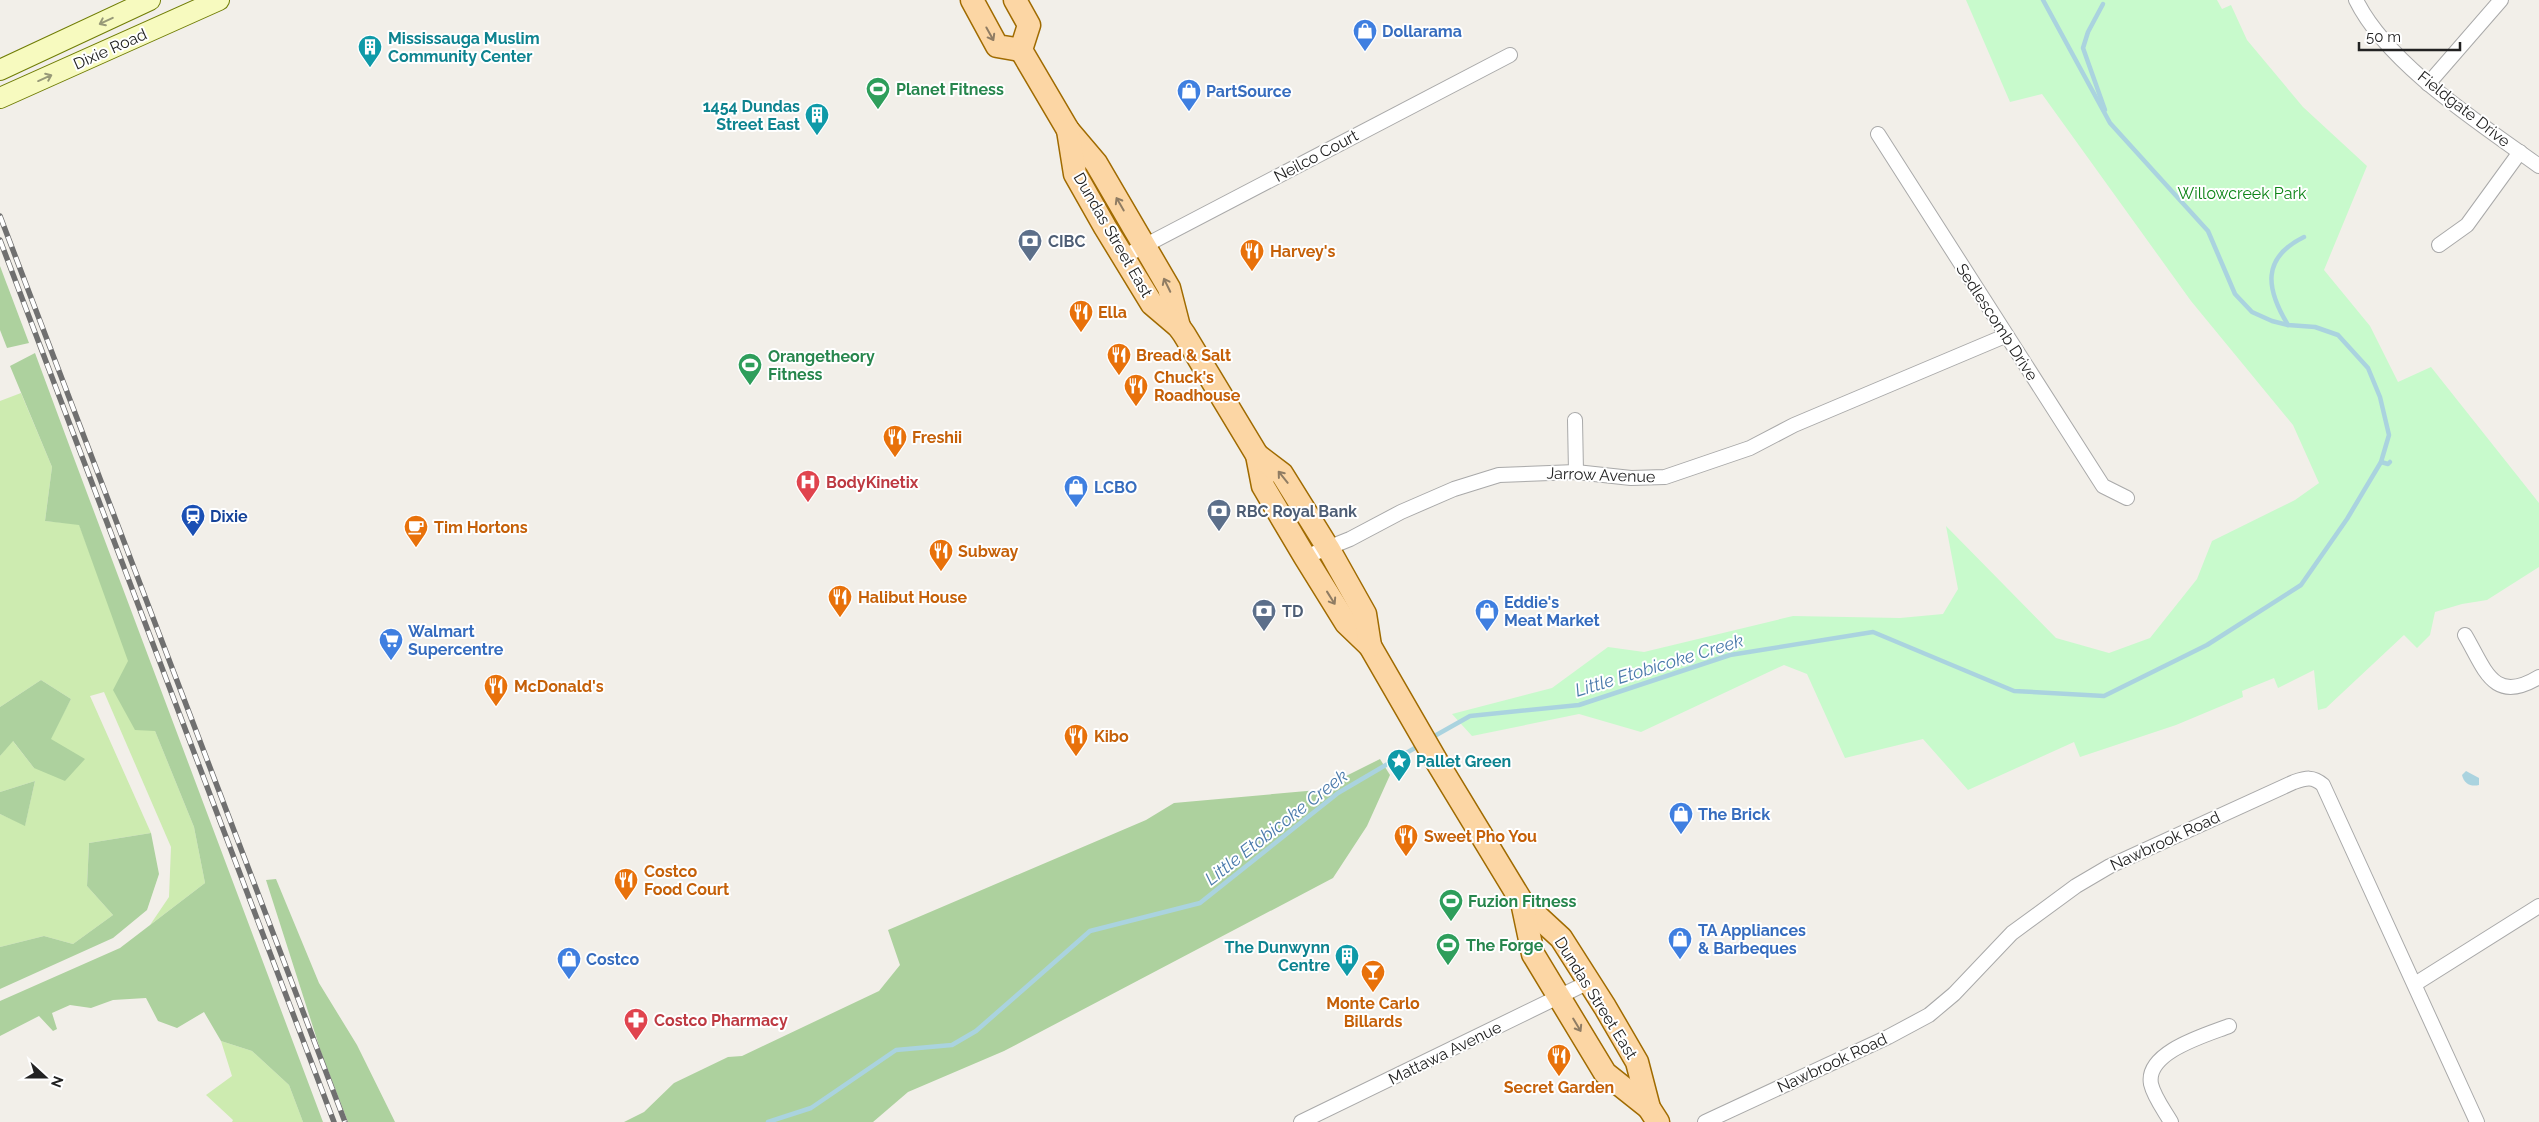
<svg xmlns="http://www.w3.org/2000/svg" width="2539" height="1122" viewBox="0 0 2539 1122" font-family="Raleway,sans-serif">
	<rect width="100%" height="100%" fill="#f2efe9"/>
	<g fill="#cdebb0">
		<polygon points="21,393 52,467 45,521 79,524 155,731 194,827 205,883 150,925 169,897 171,847 104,692 90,696 151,833 89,843 87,886 113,915 73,944 44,936 0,947 0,814 25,825 35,781 0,792 0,756 12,740 34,768 71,699 41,680 0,707 0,401"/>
		<polygon points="221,1041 252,1051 289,1085 303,1122 232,1122 233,1120 206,1095 232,1076"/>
	</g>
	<g fill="#add19e">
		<polygon points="0,266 29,343 7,348 0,330"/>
		<polygon points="35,353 75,461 323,1122 303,1122 289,1085 252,1051 221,1041 204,1012 177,1028 158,1021 146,998 113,1000 91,1008 70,1005 52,1013 57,1029 53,1031 39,1016 0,1036 0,1001 120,948 205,883 194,827 155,731 135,730 113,690 128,661 79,525 45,521 52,467 10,366"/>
		<polygon points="41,680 71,699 51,739 85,759 65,781 34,768 13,741 0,756 0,707"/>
		<polygon points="1380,759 1390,775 1367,826 1333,878 1004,1051 908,1092 873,1122 624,1122 644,1112 674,1083 728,1057 742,1056 879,991 900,965 888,930 1146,820 1174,803 1318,790"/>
		<polygon points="35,781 25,826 0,814 0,792"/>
		<polygon points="151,833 159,874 147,910 113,938 0,989 0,947 44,936 73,944 113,915 87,886 89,843"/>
		<polygon points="276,879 319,983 357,1045 395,1122 348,1122 321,1052 266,880"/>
	</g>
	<polygon fill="#c8facc" points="1966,0 2217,0 2222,9 2231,5 2247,40 2303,107 2367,166 2324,270 2370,326 2398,382 2431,367 2539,503 2539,567 2487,600 2462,604 2435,612 2430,635 2417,648 2404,635 2326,708 2318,710 2314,670 2278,688 2274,678 2242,691 2243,697 2176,725 2080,757 2074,742 1968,790 1923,739 1845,758 1807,674 1784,665 1641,732 1579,714 1472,736 1452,714 1552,688 1608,647 1644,652 1793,616 1900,618 1943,614 1958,589 1946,526 2056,638 2109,653 2150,638 2197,579 2212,541 2295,500 2319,483 2293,425 2191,301 2042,94 2010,102"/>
	<path fill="#aad3df" d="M2466 771 2479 778V785C2471 787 2464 784 2462 775Z"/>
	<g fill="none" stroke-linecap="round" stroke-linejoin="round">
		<g stroke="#aad3df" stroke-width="4.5">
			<polyline points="2103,4 2088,32 2083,48 2105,110"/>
			<path d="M2288 325C2266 289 2261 258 2304 237"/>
			<polyline points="2381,462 2388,464 2390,462"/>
			<polyline points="1431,738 1470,716 1579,705 1730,655 1873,632 2014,691 2104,696 2207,645 2301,585 2347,519 2381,462 2389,435 2380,397 2368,368 2338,335 2315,327 2288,325 2272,321 2252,312 2235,294 2208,231 2110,123 2043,0"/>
			<polyline points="768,1122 811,1108 896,1050 952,1045 976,1031 1090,931 1200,903 1338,793 1420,745"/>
		</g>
		<defs>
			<g id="street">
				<path d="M2356 0C2388 65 2481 124 2539 166"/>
				<polyline points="2428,84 2501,0"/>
				<polyline points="1878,134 2103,486 2127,498"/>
				<polyline points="2439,245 2467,225 2520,152"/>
				<polyline points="1123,257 1510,55"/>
				<polyline points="1575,420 1576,472"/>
				<polyline points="1305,557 1350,539 1401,512 1454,489 1499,475 1576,472 1631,478 1665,477 1750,448 1794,425 2005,336"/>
				<path d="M2465 635C2485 669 2493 705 2539 677"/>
				<polyline points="2415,984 2539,906"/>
				<polyline points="1301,1122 1589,982"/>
				<path d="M1705 1122 1888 1037 1929 1015 1954 994 2012 933 2076 886 2110 866 2294 782C2306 778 2313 776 2323 785L2477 1122"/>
				<path d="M2171 1122C2164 1110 2154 1097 2151 1084 2145 1052 2206 1035 2229 1026"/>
			</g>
			<g id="secondary">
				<polyline points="0,70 150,0"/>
				<polyline points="0,98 219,0"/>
			</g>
			<g id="primary">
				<polyline points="972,0 997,46 1021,50"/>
				<polyline points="1015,0 1029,25 1021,50 1068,130 1096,163 1169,288 1179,327"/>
				<polyline points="1068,130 1075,174 1105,227 1152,304 1179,327 1184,334 1257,455 1263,486 1305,557 1346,623 1370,646 1437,762 1522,902 1561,938 1605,1007 1637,1062 1649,1108 1658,1122"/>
				<polyline points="1257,455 1282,474 1328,548 1365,614 1370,646"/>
				<polyline points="1522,902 1533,954 1605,1073 1649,1108"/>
			</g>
		</defs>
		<use href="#street" stroke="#a9a9a9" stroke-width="16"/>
		<use href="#secondary" stroke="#707d05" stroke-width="22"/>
		<use href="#primary" stroke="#a06b00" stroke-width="25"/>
		<use href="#street" stroke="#fff" stroke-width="14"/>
		<use href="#secondary" stroke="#f7fabf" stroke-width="20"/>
		<use href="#primary" stroke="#fcd6a4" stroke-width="22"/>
		<defs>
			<g id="rail">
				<polyline points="0,216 345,1122"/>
				<polyline points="0,240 334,1122"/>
			</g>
		</defs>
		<use href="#rail" stroke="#707070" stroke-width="5.5"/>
		<use href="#rail" stroke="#fff" stroke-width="4" stroke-dasharray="11" stroke-linecap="butt"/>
	</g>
	<defs><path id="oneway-shaft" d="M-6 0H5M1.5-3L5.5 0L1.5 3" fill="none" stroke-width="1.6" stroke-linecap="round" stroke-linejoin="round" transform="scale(1.25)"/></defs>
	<g stroke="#979978">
		<use href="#oneway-shaft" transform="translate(106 21) rotate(155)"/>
		<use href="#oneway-shaft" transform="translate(45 78) rotate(-24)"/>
	</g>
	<g stroke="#8f7c63">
		<use href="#oneway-shaft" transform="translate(990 34) rotate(61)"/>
		<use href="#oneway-shaft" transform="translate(1120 204) rotate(-120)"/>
		<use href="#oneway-shaft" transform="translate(1167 285) rotate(-116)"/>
		<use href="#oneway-shaft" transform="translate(1283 477) rotate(-129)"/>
		<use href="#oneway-shaft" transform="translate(1331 598) rotate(58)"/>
		<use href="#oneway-shaft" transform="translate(1577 1025) rotate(59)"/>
	</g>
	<defs>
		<symbol id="shop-pin" viewBox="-11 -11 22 30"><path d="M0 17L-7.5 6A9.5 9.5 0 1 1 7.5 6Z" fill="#3f7fe0" stroke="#fff"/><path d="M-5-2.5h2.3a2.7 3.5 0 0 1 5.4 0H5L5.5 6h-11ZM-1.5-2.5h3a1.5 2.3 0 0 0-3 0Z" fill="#fff"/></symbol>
		<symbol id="building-pin" viewBox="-11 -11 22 30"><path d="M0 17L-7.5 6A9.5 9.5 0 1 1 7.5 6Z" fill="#0f9aa8" stroke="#fff"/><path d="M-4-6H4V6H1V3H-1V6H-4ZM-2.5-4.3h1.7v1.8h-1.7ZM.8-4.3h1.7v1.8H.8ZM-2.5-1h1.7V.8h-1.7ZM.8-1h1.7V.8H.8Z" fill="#fff"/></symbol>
		<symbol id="stadium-pin" viewBox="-11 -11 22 30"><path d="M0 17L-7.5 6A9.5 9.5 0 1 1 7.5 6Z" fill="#2e9e5b" stroke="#fff"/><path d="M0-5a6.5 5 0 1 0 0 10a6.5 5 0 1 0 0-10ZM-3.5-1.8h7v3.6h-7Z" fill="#fff"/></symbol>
		<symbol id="bank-pin" viewBox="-11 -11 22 30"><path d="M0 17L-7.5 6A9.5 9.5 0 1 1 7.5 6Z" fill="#5c6f8a" stroke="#fff"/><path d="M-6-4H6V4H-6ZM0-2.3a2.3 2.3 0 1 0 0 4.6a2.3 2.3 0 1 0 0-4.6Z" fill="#fff"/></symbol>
		<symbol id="restaurant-pin" viewBox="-11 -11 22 30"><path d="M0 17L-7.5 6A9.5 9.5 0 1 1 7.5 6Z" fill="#e8710a" stroke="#fff"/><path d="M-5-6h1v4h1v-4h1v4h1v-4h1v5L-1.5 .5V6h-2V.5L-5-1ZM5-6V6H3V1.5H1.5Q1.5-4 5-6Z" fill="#fff"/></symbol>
		<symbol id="hospital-pin" viewBox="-11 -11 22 30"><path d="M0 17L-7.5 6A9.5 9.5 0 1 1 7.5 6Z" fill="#e0444e" stroke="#fff"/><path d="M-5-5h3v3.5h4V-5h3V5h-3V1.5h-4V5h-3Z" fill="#fff"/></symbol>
		<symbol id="station-pin" viewBox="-11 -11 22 30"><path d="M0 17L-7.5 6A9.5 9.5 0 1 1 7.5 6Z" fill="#1a4fb4" stroke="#fff"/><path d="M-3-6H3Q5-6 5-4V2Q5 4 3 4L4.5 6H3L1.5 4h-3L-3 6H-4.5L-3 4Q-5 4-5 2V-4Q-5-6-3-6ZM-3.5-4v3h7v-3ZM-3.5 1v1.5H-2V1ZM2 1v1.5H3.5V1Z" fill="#fff"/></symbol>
		<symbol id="cafe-pin" viewBox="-11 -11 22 30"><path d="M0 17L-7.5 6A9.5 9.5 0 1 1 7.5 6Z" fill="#e8710a" stroke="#fff"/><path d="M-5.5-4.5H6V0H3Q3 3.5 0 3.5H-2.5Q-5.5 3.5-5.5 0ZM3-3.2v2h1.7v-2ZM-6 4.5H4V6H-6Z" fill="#fff"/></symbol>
		<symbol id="supermarket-pin" viewBox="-11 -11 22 30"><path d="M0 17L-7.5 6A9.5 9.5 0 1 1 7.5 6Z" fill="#3f7fe0" stroke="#fff"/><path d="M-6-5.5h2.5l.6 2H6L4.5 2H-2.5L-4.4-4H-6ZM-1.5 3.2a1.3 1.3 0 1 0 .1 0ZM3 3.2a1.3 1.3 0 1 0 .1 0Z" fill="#fff"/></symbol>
		<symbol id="sight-pin" viewBox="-11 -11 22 30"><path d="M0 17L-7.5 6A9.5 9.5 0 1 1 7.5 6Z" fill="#0f9aa8" stroke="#fff"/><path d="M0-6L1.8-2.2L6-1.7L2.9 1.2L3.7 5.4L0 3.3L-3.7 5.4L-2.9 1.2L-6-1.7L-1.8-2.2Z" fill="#fff"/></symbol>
		<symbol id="bar-pin" viewBox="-11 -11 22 30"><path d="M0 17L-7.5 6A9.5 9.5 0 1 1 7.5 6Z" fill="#e8710a" stroke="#fff"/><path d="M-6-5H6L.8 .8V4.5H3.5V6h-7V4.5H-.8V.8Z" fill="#fff"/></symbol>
		<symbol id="pharmacy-pin" viewBox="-11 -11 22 30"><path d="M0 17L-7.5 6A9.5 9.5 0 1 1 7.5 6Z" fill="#e0444e" stroke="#fff"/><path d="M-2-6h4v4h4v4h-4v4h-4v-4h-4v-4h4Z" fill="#fff"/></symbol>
	</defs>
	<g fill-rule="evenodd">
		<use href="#shop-pin" x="1351" y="17" width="28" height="38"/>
		<use href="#building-pin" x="356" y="33" width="28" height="38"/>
		<use href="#stadium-pin" x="864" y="75" width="28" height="38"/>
		<use href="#shop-pin" x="1175" y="77" width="28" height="38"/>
		<use href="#building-pin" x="803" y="101" width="28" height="38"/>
		<use href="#bank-pin" x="1016" y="227" width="28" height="38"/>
		<use href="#restaurant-pin" x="1238" y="237" width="28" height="38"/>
		<use href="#restaurant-pin" x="1067" y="298" width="28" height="38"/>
		<use href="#restaurant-pin" x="1105" y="341" width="28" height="38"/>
		<use href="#stadium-pin" x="736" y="351" width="28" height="38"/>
		<use href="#restaurant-pin" x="1122" y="372" width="28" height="38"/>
		<use href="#restaurant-pin" x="881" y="423" width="28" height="38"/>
		<use href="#hospital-pin" x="794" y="468" width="28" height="38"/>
		<use href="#shop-pin" x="1062" y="473" width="28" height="38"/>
		<use href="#bank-pin" x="1205" y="497" width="28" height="38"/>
		<use href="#station-pin" x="179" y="502" width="28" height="38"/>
		<use href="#cafe-pin" x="402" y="513" width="28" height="38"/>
		<use href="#restaurant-pin" x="927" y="537" width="28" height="38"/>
		<use href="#restaurant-pin" x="826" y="583" width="28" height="38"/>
		<use href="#bank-pin" x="1250" y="597" width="28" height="38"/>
		<use href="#shop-pin" x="1473" y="597" width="28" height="38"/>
		<use href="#supermarket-pin" x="377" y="626" width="28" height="38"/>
		<use href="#restaurant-pin" x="482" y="672" width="28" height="38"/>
		<use href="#restaurant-pin" x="1062" y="722" width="28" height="38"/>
		<use href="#sight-pin" x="1385" y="747" width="28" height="38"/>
		<use href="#shop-pin" x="1667" y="800" width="28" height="38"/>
		<use href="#restaurant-pin" x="1392" y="822" width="28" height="38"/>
		<use href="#restaurant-pin" x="612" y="866" width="28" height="38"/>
		<use href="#stadium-pin" x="1437" y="887" width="28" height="38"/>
		<use href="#shop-pin" x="1666" y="925" width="28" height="38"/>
		<use href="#stadium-pin" x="1434" y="931" width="28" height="38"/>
		<use href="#building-pin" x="1333" y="942" width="28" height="38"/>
		<use href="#shop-pin" x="555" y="945" width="28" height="38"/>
		<use href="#bar-pin" x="1359" y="958" width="28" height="38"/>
		<use href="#pharmacy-pin" x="622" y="1006" width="28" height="38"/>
		<use href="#restaurant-pin" x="1545" y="1042" width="28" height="38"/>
	</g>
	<g text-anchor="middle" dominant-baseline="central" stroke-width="4" stroke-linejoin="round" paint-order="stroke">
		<g font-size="16" font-weight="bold" fill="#366cbe" stroke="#fff" text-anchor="start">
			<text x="1382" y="31">Dollarama</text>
			<text x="1206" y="91">PartSource</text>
			<text x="1094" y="487">LCBO</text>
			<text x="1504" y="602">Eddie's<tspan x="1504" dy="18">Meat Market</tspan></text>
			<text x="408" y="631">Walmart<tspan x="408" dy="18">Supercentre</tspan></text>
			<text x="1698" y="814">The Brick</text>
			<text x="1698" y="930">TA Appliances<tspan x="1698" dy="18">&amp; Barbeques</tspan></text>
			<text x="586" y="959">Costco</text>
		</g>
		<g font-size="16" font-weight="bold" fill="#0d838f" stroke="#fff" text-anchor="start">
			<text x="388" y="38">Mississauga Muslim<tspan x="388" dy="18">Community Center</tspan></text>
			<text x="800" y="106" text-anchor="end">1454 Dundas<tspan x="800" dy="18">Street East</tspan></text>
			<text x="1416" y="761">Pallet Green</text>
			<text x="1330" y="947" text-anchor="end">The Dunwynn<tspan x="1330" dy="18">Centre</tspan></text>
		</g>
		<g font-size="16" fill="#222" stroke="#fff">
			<text transform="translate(110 49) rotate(-24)">Dixie Road</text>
			<text transform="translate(2464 109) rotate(38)">Fieldgate Drive</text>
			<text transform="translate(1316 156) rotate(-28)">Neilco Court</text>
			<text transform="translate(1113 235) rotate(60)">Dundas Street East</text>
			<text transform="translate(1997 322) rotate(57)">Sedlescomb Drive</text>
			<text transform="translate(1601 475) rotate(2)">Jarrow Avenue</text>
			<text transform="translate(2165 841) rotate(-25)">Nawbrook Road</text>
			<text transform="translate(1596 998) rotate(58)">Dundas Street East</text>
			<text transform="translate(1445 1053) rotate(-26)">Mattawa Avenue</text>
			<text transform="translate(1832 1063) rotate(-25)">Nawbrook Road</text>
		</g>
		<g font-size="16" font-weight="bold" fill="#27864d" stroke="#fff" text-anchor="start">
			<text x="896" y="89">Planet Fitness</text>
			<text x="768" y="356">Orangetheory<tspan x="768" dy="18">Fitness</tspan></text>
			<text x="1468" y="901">Fuzion Fitness</text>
			<text x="1466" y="945">The Forge</text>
		</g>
		<g font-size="16" fill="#0c8416" stroke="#fff">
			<text x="2242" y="193">Willowcreek Park</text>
		</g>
		<g font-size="16" font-weight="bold" fill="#4e5e75" stroke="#fff" text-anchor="start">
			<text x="1048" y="241">CIBC</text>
			<text x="1236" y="511">RBC Royal Bank</text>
			<text x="1282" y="611">TD</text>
		</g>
		<g font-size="16" font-weight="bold" fill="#c56008" stroke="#fff" text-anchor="start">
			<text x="1270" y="251">Harvey's</text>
			<text x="1098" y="312">Ella</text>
			<text x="1136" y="355">Bread &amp; Salt</text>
			<text x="1154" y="377">Chuck's<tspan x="1154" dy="18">Roadhouse</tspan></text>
			<text x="912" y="437">Freshii</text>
			<text x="434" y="527">Tim Hortons</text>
			<text x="958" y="551">Subway</text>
			<text x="858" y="597">Halibut House</text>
			<text x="514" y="686">McDonald's</text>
			<text x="1094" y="736">Kibo</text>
			<text x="1424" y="836">Sweet Pho You</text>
			<text x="644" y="871">Costco<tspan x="644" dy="18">Food Court</tspan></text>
			<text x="1373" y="1003" text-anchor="middle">Monte Carlo<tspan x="1373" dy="18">Billards</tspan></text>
			<text x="1559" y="1087" text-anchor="middle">Secret Garden</text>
		</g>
		<g font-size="16" font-weight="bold" fill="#be3a42" stroke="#fff" text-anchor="start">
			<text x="826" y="482">BodyKinetix</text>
			<text x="654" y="1020">Costco Pharmacy</text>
		</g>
		<g font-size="16" font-weight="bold" fill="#164399" stroke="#fff" text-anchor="start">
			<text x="210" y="516">Dixie</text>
		</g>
		<g font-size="18" font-style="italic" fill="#4a7aab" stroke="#fff">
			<text transform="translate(1659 665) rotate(-17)">Little Etobicoke Creek</text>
			<text transform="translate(1276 827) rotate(-38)">Little Etobicoke Creek</text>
		</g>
	</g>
	<g transform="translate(45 1077) rotate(111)" stroke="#ffffff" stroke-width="4" paint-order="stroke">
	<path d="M0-4L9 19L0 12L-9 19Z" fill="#222222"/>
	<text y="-8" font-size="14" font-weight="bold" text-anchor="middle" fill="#222222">N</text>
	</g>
	<path d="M2359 42v8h101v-8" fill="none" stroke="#222222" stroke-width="2.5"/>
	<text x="2366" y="42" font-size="15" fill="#222222" stroke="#ffffff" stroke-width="4" paint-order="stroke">50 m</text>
</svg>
